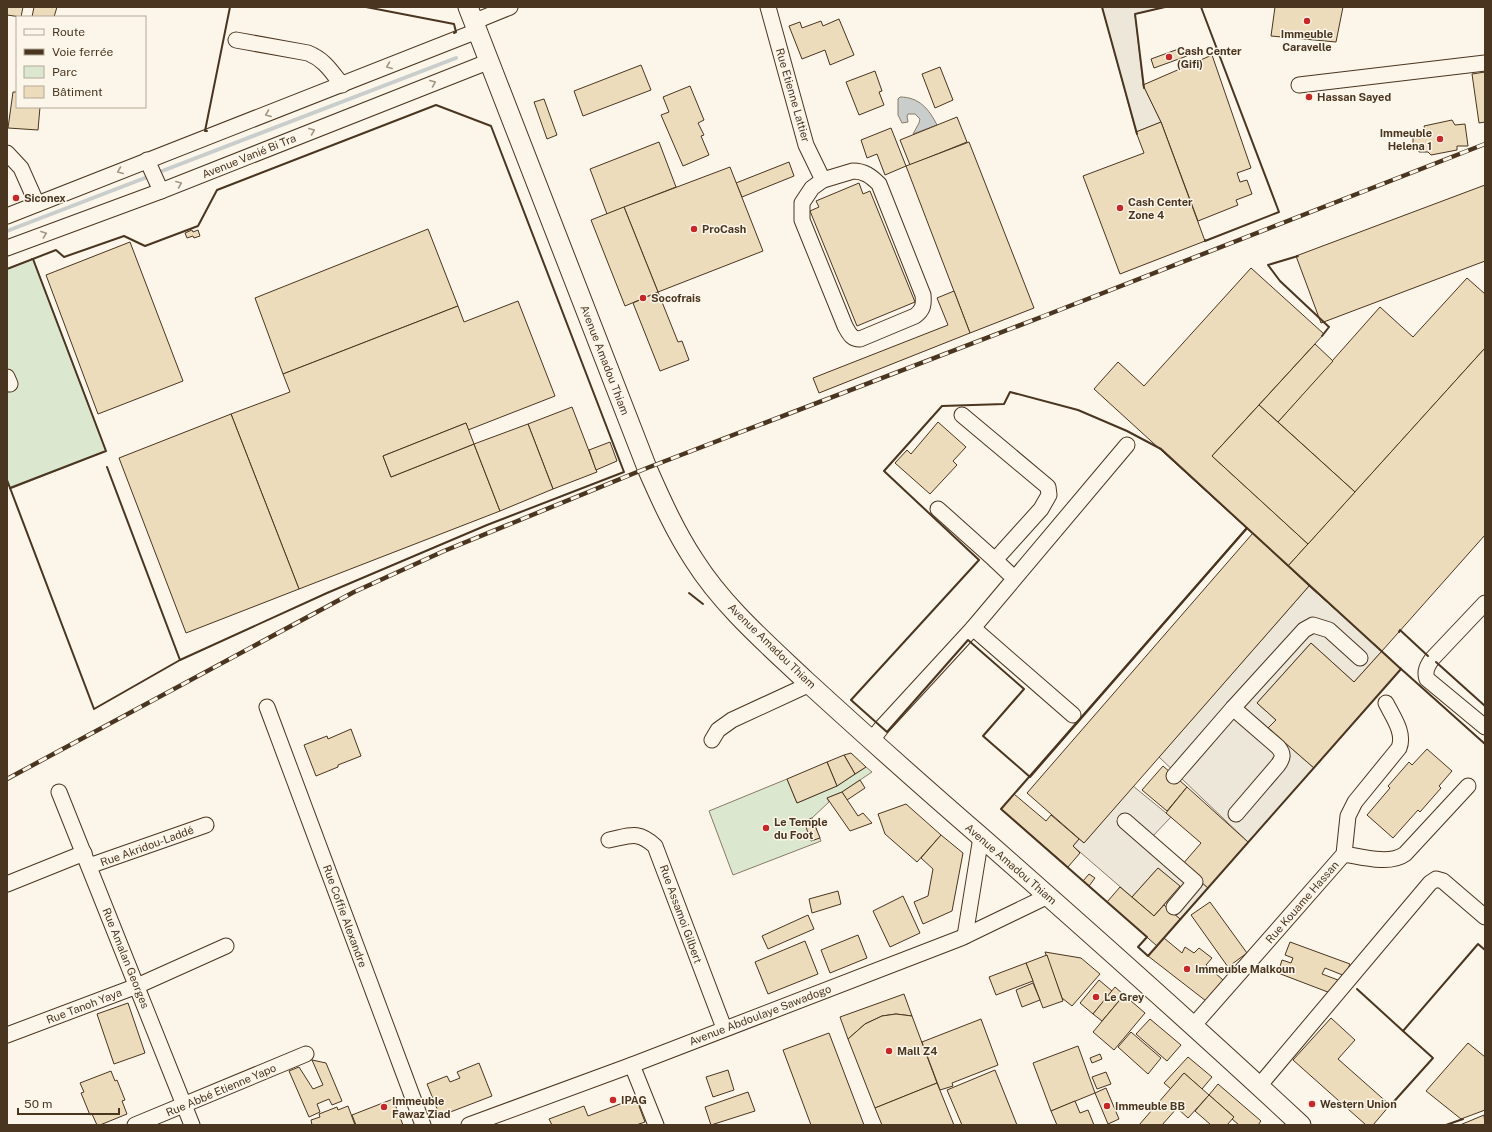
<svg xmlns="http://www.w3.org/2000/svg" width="1492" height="1132" viewBox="0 0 1492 1132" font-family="'Public Sans',sans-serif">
	<rect width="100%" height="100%" fill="#fbf6e9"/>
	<g fill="#dce7d0" stroke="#887966">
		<polygon points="33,259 106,451 10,489 7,480 7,269"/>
		<polygon points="866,767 872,772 842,792 827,798 829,802 812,818 821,841 733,875 709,811 787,779 797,803 837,786"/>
	</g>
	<g fill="#ede7d9" stroke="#887966">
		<polygon points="1102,7 1165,7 1135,14 1143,85 1161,122 1136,132"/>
		<polygon points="1309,586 1382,651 1354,682 1311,643 1257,703 1276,720 1268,728 1314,768 1248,842 1159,757"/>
		<polygon points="1133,786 1171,817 1151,838 1208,888 1180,919 1164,905 1179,886 1158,868 1132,897 1073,846 1079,839 1084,843"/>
	</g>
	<path fill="#c9cecd" stroke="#887966" d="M900 97C919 97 929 109 937 125L913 134 919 123 920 119 915 114H908L907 116 908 122 902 123 898 115V99Z"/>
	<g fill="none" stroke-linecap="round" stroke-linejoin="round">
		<g stroke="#c9cecd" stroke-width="4">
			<polyline points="157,173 456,58"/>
			<polyline points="7,231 150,176"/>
		</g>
	</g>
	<g fill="#ecdcbc" stroke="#4a3520">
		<polygon points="7,7 23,7 21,17 7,15"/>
		<polygon points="34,7 57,7 54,17 32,17"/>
		<polygon points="1275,7 1343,7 1336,42 1271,36"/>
		<polygon points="839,19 854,55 830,65 825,50 802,59 789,26 800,22 802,28 821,21 823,26"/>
		<polygon points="1184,47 1187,56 1154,68 1151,59"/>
		<polygon points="1212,55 1251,168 1237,173 1240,182 1247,180 1252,194 1236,200 1238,205 1198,221 1161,122 1143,85"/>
		<polygon points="641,65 651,90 583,116 574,91"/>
		<polygon points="940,67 953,100 935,108 922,74"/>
		<polygon points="875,71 882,91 879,92 884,105 859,115 846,82"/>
		<polygon points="1485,72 1485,122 1479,123 1472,74"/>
		<polygon points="690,86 704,120 698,123 704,135 701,136 709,155 683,166 661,115 669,112 663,97"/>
		<polygon points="13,92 17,92 17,107 40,107 38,130 8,128"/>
		<polygon points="544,99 557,135 547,139 534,102"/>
		<polygon points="957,117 967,142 910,165 900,140"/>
		<polygon points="1452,120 1455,125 1465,124 1468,146 1457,146 1457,150 1431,155 1428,152 1419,152 1418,150 1413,150 1413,132 1425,130 1424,126"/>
		<polygon points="1161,122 1205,241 1120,274 1083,176 1144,153 1136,132"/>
		<polygon points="891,128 906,166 885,175 877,154 867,158 861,140"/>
		<polygon points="659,142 676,187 607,214 590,169"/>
		<polygon points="969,142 1034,308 970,333 906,166"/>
		<polygon points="789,162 794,176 742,197 736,183"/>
		<polygon points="730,167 763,251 658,292 624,207"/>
		<polygon points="859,183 863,194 870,191 915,302 857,326 810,211 819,207 816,201"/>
		<polygon points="1485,185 1485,261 1321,323 1296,256"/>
		<polygon points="624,207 658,292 625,306 591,220"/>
		<polygon points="428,229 458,306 283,374 255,298"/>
		<polygon points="192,230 193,232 198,230 200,236 194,238 193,236 187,238 185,233"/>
		<polygon points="130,242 183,381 98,414 46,275"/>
		<polygon points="1251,268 1324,334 1212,456 1308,544 1288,566 1094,389 1118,362 1144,386"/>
		<polygon points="1467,278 1485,294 1485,348 1355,492 1278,422 1380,307 1413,337"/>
		<polygon points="954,291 970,333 819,393 813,378 948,325 937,298"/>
		<polygon points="658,292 678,342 682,341 689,360 660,371 633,303"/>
		<polygon points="518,301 555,396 468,430 466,423 383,456 391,477 474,444 500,511 299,589 231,414 290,392 283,374 458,306 464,322"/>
		<polygon points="1315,344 1333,361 1278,422 1259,405"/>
		<polygon points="1485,348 1485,535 1382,651 1309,586 1288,566"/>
		<polygon points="1259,405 1355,492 1308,544 1212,456"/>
		<polygon points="572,407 597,472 553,489 528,424"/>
		<polygon points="231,414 299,589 186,633 119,458"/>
		<polygon points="938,422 966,447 953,461 957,465 930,494 895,463 907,450 911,454"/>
		<polygon points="466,423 474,444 391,477 383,456"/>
		<polygon points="528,424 553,489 500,511 474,444"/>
		<polygon points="610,442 617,461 596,470 589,450"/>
		<polygon points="1253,533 1309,586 1084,843 1027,793"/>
		<polygon points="1311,643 1354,682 1382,651 1401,669 1314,768 1268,728 1276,720 1257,703"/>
		<polygon points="351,729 361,756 338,765 338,767 316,776 304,745 327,736 328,739"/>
		<polygon points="1427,749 1452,771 1439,786 1441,788 1420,812 1418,810 1393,838 1367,815 1390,788 1388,786 1409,762 1412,765"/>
		<polygon points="851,753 866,767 855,774 844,755"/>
		<polygon points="844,755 855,774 837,786 827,762"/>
		<polygon points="827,762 837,786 797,803 787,779"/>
		<polygon points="1163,766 1187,787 1167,811 1142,790"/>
		<polygon points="860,780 865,788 847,800 842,792"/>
		<polygon points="1187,787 1248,842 1208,888 1182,865 1201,843 1166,813"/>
		<polygon points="842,792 858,816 863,813 872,823 850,831 827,798"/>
		<polygon points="1014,794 1046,821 1051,815 1079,839 1073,846 1080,853 1068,867 1001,809"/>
		<polygon points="906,804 941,835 917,862 885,834 878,814"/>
		<polygon points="812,818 820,838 811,841 804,821"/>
		<polygon points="941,835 963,853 952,911 923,924 914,902 928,896 933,869 921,858"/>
		<polygon points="1158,868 1180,886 1154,916 1132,897"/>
		<polygon points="1089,874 1095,878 1089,886 1083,881"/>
		<polygon points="1120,887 1154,916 1164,905 1180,919 1157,946 1107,902"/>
		<polygon points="838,891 841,904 812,913 809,899"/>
		<polygon points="903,896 920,933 890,947 873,911"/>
		<polygon points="1210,902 1247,953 1228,967 1191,915"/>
		<polygon points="808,915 814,929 768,949 762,936"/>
		<polygon points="858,935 867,958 830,973 821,950"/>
		<polygon points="1164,938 1182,953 1185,947 1194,953 1199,948 1212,958 1206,965 1223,980 1206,1001 1148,956"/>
		<polygon points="805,941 818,974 768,994 755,962"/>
		<polygon points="1290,942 1350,964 1345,976 1325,968 1322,974 1338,980 1333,994 1278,973 1282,960 1291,963 1293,958 1285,955"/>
		<polygon points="1045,952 1081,958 1100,974 1072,1006 1062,998"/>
		<polygon points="1047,955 1063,1001 1043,1008 1026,963"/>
		<polygon points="1026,963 1033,981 996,995 989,977"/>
		<polygon points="1099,980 1112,991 1093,1014 1080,1003"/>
		<polygon points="1033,983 1040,1000 1022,1007 1016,990"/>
		<polygon points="1115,987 1124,995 1102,1021 1093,1014"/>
		<polygon points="904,994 912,1016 896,1014 882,1016 865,1024 848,1039 840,1017"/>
		<polygon points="1124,995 1145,1013 1114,1050 1093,1032"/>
		<polygon points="128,1003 145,1053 114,1064 97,1014"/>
		<polygon points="896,1014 912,1016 937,1083 875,1108 848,1039 865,1024 882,1016"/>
		<polygon points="1331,1018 1355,1040 1338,1059 1390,1105 1373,1125 1366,1125 1293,1060"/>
		<polygon points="981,1019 998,1065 952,1083 953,1086 940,1090 922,1042"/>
		<polygon points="1150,1019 1181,1045 1167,1061 1136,1034"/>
		<polygon points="1131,1032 1161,1058 1148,1074 1118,1047"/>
		<polygon points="829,1033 864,1125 811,1125 783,1050"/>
		<polygon points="1468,1043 1485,1057 1485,1110 1461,1119 1426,1091"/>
		<polygon points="1078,1046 1095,1093 1051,1111 1033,1063"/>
		<polygon points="1100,1054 1102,1059 1092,1063 1090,1058"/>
		<polygon points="1188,1057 1212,1077 1202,1089 1184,1073 1171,1089 1164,1083"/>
		<polygon points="312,1060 326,1063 342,1101 332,1105 329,1099 317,1104 320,1112 309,1117 289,1071 299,1067 313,1089 323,1085"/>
		<polygon points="479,1063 492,1096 440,1116 427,1084 447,1076 450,1082 460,1078 457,1072"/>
		<polygon points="728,1070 734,1090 713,1097 706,1077"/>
		<polygon points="995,1070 1017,1125 962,1125 947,1090"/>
		<polygon points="111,1071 115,1081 117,1080 125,1100 122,1101 127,1114 100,1125 97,1125 92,1114 90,1115 81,1093 84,1092 80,1083"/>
		<polygon points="1106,1072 1111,1084 1097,1089 1092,1077"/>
		<polygon points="1184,1073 1209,1095 1188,1118 1177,1108 1162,1125 1139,1125"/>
		<polygon points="937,1083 954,1125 882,1125 875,1108"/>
		<polygon points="1218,1084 1261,1121 1258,1125 1239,1125 1232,1119 1234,1117 1209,1095"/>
		<polygon points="1106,1088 1119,1119 1108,1124 1095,1093"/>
		<polygon points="748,1092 755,1111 711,1125 705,1107"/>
		<polygon points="1209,1095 1234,1117 1227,1125 1211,1125 1195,1111"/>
		<polygon points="636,1098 645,1122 636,1125 552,1125 549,1119 584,1106 588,1116"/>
		<polygon points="393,1099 403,1125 356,1125 352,1115"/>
		<polygon points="1075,1101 1080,1113 1088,1110 1094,1125 1057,1125 1051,1111"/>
		<polygon points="348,1106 355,1125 312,1125 311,1120 320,1117 319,1114 337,1107 338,1110"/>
		<polygon points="1484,1115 1485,1125 1460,1125"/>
	</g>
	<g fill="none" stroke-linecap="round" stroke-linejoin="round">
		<defs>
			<g id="minor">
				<polyline points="768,7 806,145 823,180"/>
				<polyline points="473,22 510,7"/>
				<path d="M236 40 308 53C325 60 331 71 342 85"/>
				<polyline points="1299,85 1485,63"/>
				<polyline points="7,153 21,168 37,204"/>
				<polyline points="147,160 161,191"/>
				<path d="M853 171C864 171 871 176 879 184L923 295C924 305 923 310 915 316L860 339C851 339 849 333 845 326L802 220V203L812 188 823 180Z"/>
				<polyline points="7,216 477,31"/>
				<polyline points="7,248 161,191 490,61"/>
				<polyline points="7,377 10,384"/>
				<polyline points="962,415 1048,487 1049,495 1041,509 995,560"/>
				<polyline points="938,509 995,560 1014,578"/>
				<path d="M1485 603 1432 659C1428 665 1424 671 1427 679L1485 727"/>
				<polyline points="973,628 1073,715"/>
				<polyline points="267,707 423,1125"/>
				<path d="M1233 708 1278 747C1284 754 1283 758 1278 765L1236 814"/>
				<polyline points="712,740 718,730 732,720 810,684"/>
				<polyline points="871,741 882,727 973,628 1127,445"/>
				<polyline points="1174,776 1233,708 1304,630 1313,625 1329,630 1360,658"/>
				<polyline points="59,792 192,1125"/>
				<polyline points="1125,821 1195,882 1174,907"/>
				<path d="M609 840C630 836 637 830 655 846L724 1028"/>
				<path d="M1344 854C1362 857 1390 865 1405 854L1468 786"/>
				<polyline points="89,866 206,825"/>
				<polyline points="7,884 84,853"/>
				<polyline points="965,936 981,837"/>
				<path d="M1193 1026 1344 854 1348 816 1355 802 1399 748C1405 733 1393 717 1386 703"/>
				<polyline points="7,1035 137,986 226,946"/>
				<polyline points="632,1065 656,1125"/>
				<polyline points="1259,1086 1430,883 1436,879 1443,881 1485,917"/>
				<polyline points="135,1125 306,1054"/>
				<polyline points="469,1125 632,1065 961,938 1048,896"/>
			</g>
			<path id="major" d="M468 7 647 468C661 500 675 531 694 560 723 606 766 643 805 680 863 733 921 785 980 836 1088 931 1196 1027 1301 1125"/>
		</defs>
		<use href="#minor" stroke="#4a3520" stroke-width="17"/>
		<use href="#major" stroke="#4a3520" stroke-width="21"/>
		<use href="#minor" stroke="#fbf6e9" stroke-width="15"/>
		<use href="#major" stroke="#fbf6e9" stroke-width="19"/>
		<defs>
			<polyline id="rail" points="7,779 354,592 444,551 647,468 1044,316 1485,144"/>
		</defs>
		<use href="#rail" stroke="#4a3520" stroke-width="4.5"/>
		<use href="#rail" stroke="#fbf6e9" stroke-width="3" stroke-dasharray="9" stroke-linecap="butt"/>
		<g stroke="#4a3520" stroke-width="2">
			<polyline points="366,7 454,24 456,32 454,33"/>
			<polyline points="1102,7 1137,134"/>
			<polyline points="1201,7 1279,212 1205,241 1205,240"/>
			<polyline points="1144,88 1135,14 1165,7"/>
			<polyline points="207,131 205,131 230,7"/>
			<polyline points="1298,256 1268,265 1280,281 1329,327 1322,336"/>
			<polyline points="7,269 56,250 64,257 124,236 145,246 198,226 217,190 436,105 491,126 624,472 487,525 327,593 180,660 94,709 7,480"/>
			<polygon points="1010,392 1078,410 1127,431 1161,449 1247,528 1030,777 983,736 1024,689 968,640 887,732 851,700 979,560 884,471 942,406 1004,404"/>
			<polyline points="107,467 180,660"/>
			<polyline points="10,488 106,451 33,259 32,259"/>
			<polygon points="1247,528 1401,669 1148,956 1138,947 1147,937 1001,809"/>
			<polyline points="689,593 703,604"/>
			<polyline points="1399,632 1400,630 1428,656"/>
			<polyline points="1436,662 1485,706"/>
			<polyline points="1400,668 1485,744"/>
			<polyline points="1357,989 1403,1031 1478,944 1485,950"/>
			<polyline points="1389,1107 1433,1058 1403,1031"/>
			<polyline points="1446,1125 1463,1119"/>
		</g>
	</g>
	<defs><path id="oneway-chevron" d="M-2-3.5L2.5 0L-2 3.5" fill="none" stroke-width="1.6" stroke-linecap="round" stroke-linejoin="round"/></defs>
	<g stroke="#a29684">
		<use href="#oneway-chevron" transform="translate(389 66) rotate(158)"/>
		<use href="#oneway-chevron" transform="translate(433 83) rotate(-22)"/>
		<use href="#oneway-chevron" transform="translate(268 114) rotate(159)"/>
		<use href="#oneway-chevron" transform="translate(312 131) rotate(-22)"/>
		<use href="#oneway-chevron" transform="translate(120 171) rotate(158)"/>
		<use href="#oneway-chevron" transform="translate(179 184) rotate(-22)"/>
		<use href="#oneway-chevron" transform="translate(44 234) rotate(-20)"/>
	</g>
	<g fill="#c62828" stroke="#fbf6e9" stroke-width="1.5">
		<circle cx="1307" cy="21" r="4"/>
		<circle cx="1169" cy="57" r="4"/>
		<circle cx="1309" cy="97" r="4"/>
		<circle cx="1440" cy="139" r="4"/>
		<circle cx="16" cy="198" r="4"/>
		<circle cx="1120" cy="208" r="4"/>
		<circle cx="694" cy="229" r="4"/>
		<circle cx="643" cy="298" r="4"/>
		<circle cx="766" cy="828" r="4"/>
		<circle cx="1187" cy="969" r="4"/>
		<circle cx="1096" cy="997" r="4"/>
		<circle cx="889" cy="1051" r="4"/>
		<circle cx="613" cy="1100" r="4"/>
		<circle cx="1312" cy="1104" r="4"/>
		<circle cx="1107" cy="1106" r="4"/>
		<circle cx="384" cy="1107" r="4"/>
	</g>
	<g text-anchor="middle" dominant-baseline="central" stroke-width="3" stroke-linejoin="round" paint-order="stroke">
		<g font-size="11" font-weight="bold" fill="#4a3520" stroke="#fbf6e9" text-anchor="start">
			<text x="1307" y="34" text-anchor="middle">Immeuble<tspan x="1307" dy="13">Caravelle</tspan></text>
			<text x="1177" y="51">Cash Center<tspan x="1177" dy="13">(Gifi)</tspan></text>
			<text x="1317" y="97">Hassan Sayed</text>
			<text x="1432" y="133" text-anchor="end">Immeuble<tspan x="1432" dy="13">Helena 1</tspan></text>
			<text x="24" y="198">Siconex</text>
			<text x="1128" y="202">Cash Center<tspan x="1128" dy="13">Zone 4</tspan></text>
			<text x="702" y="229">ProCash</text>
			<text x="651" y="298">Socofrais</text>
			<text x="774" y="822">Le Temple<tspan x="774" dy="13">du Foot</tspan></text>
			<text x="1195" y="969">Immeuble Malkoun</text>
			<text x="1104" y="997">Le Grey</text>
			<text x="897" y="1051">Mall Z4</text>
			<text x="621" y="1100">IPAG</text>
			<text x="392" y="1101">Immeuble<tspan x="392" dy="13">Fawaz Ziad</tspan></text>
			<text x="1320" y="1104">Western Union</text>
			<text x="1115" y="1106">Immeuble BB</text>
		</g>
		<g font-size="11" fill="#4a3520" stroke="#fbf6e9">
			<text transform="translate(793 95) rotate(74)">Rue Etienne Lattier</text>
			<text transform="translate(249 156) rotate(-22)">Avenue Vanié Bi Tra</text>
			<text transform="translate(605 360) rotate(69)">Avenue Amadou Thiam</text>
			<text transform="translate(772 646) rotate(44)">Avenue Amadou Thiam</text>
			<text transform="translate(147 846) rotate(-20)">Rue Akridou-Laddé</text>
			<text transform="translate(1011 864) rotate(41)">Avenue Amadou Thiam</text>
			<text transform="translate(1302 902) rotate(-49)">Rue Kouame Hassan</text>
			<text transform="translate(681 914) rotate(70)">Rue Assamoi Gilbert</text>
			<text transform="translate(345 916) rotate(70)">Rue Coffie Alexandre</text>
			<text transform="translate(126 958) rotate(68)">Rue Amalan Georges</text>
			<text transform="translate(84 1006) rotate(-21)">Rue Tanoh Yaya</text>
			<text transform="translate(760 1015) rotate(-21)">Avenue Abdoulaye Sawadogo</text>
			<text transform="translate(221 1090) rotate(-23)">Rue Abbé Etienne Yapo</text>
		</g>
	</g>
	<rect width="1492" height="1132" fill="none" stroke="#4a3520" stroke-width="16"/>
	<rect x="16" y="16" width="130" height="92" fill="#fbf6e9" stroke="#b4a999"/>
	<rect x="24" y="29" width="20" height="6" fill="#fbf6e9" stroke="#b4a999"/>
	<text x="52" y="36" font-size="12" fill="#4a3520">Route</text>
	<rect x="24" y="49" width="20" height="6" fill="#4a3520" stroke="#b4a999"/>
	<text x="52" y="56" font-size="12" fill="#4a3520">Voie ferrée</text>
	<rect x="24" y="66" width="20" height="12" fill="#dce7d0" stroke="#b4a999"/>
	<text x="52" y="76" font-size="12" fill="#4a3520">Parc</text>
	<rect x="24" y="86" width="20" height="12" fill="#ecdcbc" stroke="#b4a999"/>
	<text x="52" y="96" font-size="12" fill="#4a3520">Bâtiment</text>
	<path d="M18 1108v6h101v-6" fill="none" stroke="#4a3520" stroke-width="2"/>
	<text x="24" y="1108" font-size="12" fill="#4a3520" stroke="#fbf6e9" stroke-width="3" paint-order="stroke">50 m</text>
</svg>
